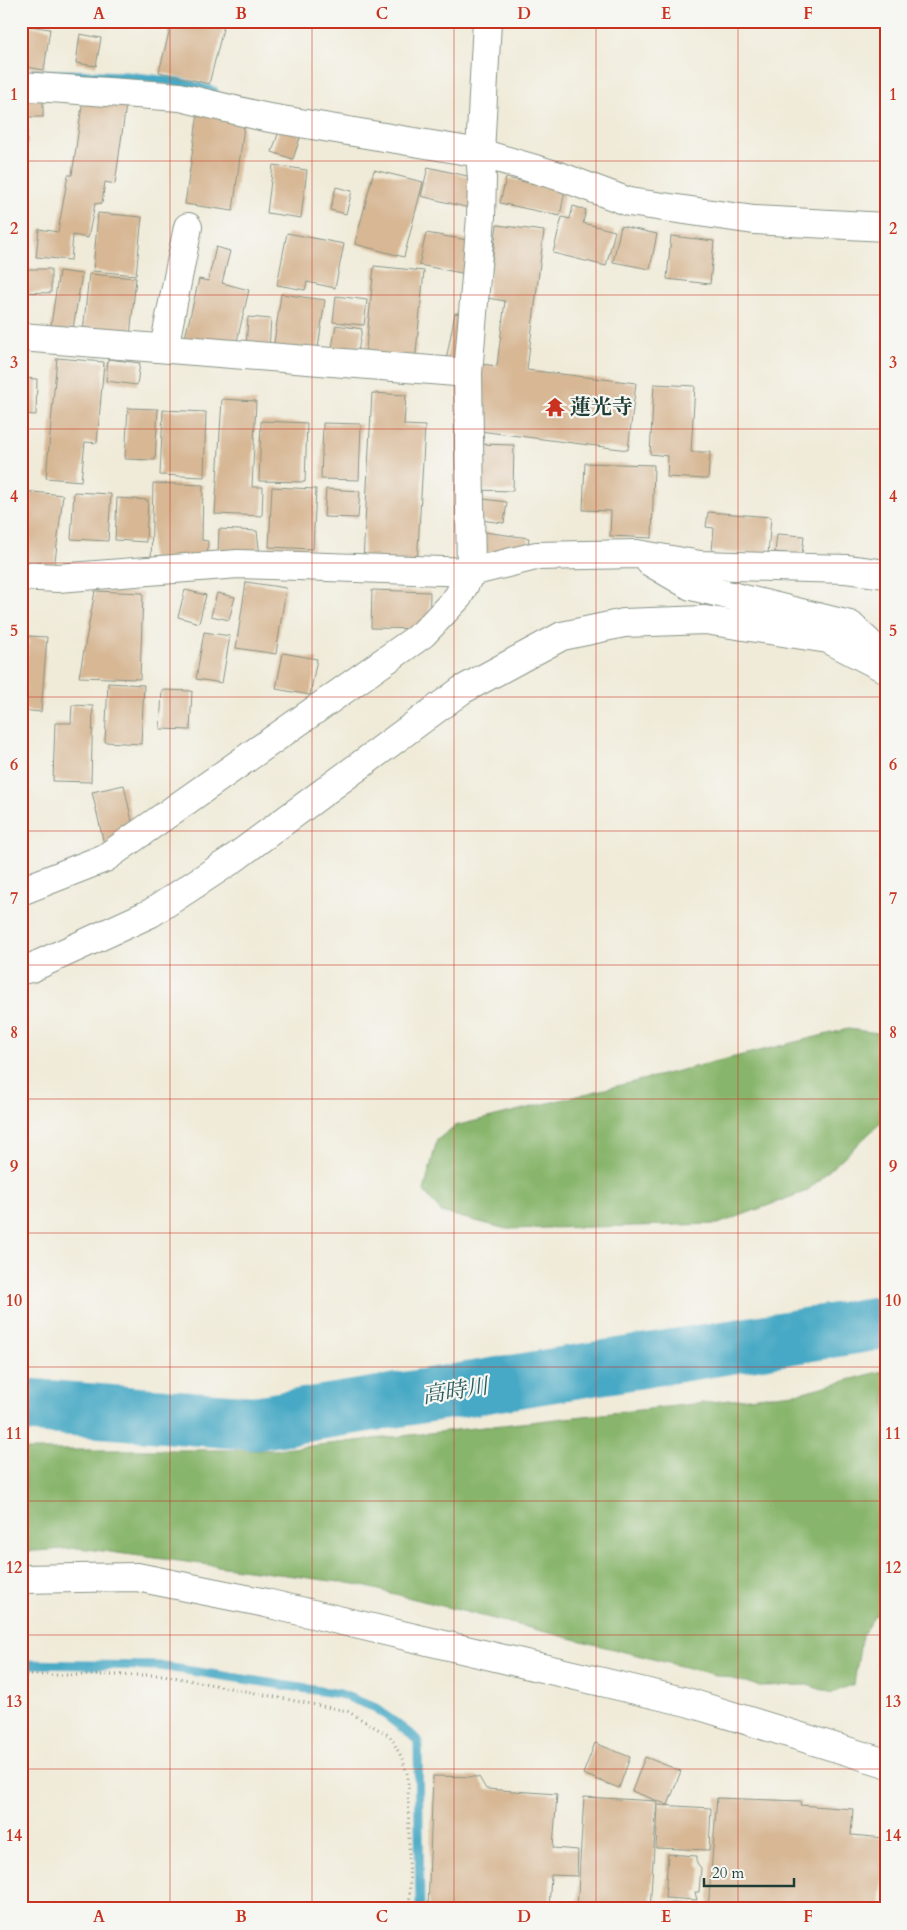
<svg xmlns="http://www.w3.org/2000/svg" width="907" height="1930" viewBox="0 0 907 1930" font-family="Cardo,'Noto Serif JP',serif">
	<rect width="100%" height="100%" fill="#f6f6f2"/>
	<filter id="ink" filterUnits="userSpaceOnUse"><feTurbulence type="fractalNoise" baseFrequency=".02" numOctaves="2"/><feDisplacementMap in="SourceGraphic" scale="10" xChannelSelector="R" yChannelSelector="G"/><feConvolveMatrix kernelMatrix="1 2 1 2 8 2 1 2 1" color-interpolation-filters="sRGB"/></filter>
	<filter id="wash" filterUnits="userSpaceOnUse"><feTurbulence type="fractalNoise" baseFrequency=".0096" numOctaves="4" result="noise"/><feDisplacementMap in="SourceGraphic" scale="20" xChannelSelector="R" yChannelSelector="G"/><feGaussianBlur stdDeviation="1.12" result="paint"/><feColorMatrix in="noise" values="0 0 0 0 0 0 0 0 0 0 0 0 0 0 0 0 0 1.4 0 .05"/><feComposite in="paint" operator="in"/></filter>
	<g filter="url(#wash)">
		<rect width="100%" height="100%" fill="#f0ebd9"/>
		<g fill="#88b56c" stroke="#547950">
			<polygon points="848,1029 886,1034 886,1118 807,1191 718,1224 506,1229 441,1212 424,1191 437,1140 455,1126"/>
			<polygon points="886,1370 886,1617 875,1615 862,1636 854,1684 832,1693 807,1685 760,1686 355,1584 79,1548 21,1552 21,1450 274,1450 803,1392"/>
		</g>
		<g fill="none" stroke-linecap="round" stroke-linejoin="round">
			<g stroke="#46a9c5" stroke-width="9">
				<polyline points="34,73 127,76 179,82 214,91"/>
				<polyline points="21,1664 159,1666 340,1694 376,1708 418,1740 420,1909"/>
			</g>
			<polyline stroke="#46a9c5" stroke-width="54" points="21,1405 255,1423 886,1322"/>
		</g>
		<g id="blocks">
			<g fill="#d7b794">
				<polygon points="172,21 225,21 209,84 159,72"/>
				<polygon points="21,25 50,29 44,70 21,66"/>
				<polygon points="80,34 101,38 96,66 76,63"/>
				<rect x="21" y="99" width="22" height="18"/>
				<polygon points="83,99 126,105 115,184 105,182 102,203 95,204 88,238 73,235 71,260 36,257 39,229 58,232 68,175 72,175"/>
				<polygon points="198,113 245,119 233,211 185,204"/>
				<polygon points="21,118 28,118 26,159 21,160"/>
				<polygon points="280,128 301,135 293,159 272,152"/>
				<polygon points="273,165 307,170 301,218 267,213"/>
				<polygon points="428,167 480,179 473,209 421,196"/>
				<polygon points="374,170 423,182 404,257 355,244"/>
				<polygon points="506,178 565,190 560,216 500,203"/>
				<polygon points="336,187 352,191 346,214 330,210"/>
				<polygon points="573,206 586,210 583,223 615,231 606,266 553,253 562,217 570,219"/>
				<polygon points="98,213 142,217 136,275 93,271"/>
				<polygon points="497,225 544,231 527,370 636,383 628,450 472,430 481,364 497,366 505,301 487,298"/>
				<polygon points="621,226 657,234 650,269 613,262"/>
				<polygon points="287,233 344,244 335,288 307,282 305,290 277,285"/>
				<polygon points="426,233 473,241 467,274 419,265"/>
				<polygon points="671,236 714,241 710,284 667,279"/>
				<polygon points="216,247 230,251 222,283 249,290 233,358 183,346 199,279 208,281"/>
				<polygon points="374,266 424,271 414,373 364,369"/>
				<polygon points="21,269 51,269 51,293 21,292"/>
				<polygon points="59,271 82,274 71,341 49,338"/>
				<polygon points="89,274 136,278 129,346 82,342"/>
				<polygon points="281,294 325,300 315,369 271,364"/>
				<polygon points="336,296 367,300 364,325 333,322"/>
				<polygon points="455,313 468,315 457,373 444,371"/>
				<polygon points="248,317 271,319 269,350 246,348"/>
				<polygon points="336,325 362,329 358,352 332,348"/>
				<polygon points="57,358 104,362 97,443 85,442 81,481 46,478"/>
				<polygon points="108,359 140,363 137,385 106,381"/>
				<polygon points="21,378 37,379 36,415 21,414"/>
				<polygon points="654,384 695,386 691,452 710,452 708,479 667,477 668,456 650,454"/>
				<polygon points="372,393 406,395 404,425 425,426 416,583 362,580"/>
				<polygon points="222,399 256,401 252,487 263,487 262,516 215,514"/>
				<polygon points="128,408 158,409 155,460 125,459"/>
				<polygon points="163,410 206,412 204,477 160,475"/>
				<polygon points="261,421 307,423 305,482 259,481"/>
				<polygon points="323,423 361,424 359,480 321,479"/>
				<polygon points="477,444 514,445 513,491 476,490"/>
				<polygon points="585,463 654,465 652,538 610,536 611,511 583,510"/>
				<polygon points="153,483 203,485 202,540 208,541 207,564 151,563"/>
				<polygon points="272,487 316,489 313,549 269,547"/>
				<polygon points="326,489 360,491 358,518 324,517"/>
				<polygon points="23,491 63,495 53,578 21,575"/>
				<polygon points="74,492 111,494 108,541 71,539"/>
				<polygon points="117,498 148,500 146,542 115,540"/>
				<polygon points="483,499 507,502 504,523 480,520"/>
				<polygon points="708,512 771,517 768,555 712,551 714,528 706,527"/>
				<polygon points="219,529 257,531 260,556 218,554"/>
				<polygon points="484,532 529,538 526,559 481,554"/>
				<polygon points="777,534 804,536 802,555 775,552"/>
				<polygon points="246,582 286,588 276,654 236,648"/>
				<polygon points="185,590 206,595 199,623 178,617"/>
				<polygon points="372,590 430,592 429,629 371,628"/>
				<polygon points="95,591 143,593 140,679 79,677"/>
				<polygon points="217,593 235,597 229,620 211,616"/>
				<polygon points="204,632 230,636 222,683 196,679"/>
				<polygon points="29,636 47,637 41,712 21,710 21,665 26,665"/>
				<polygon points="283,653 317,659 310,695 276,689"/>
				<polygon points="108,683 144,685 141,744 105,742"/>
				<polygon points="162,690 192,691 190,730 160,729"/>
				<polygon points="72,705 93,706 91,782 53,781 55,723 71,723"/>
				<polygon points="124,785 134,831 104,844 92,792"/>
				<polygon points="595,1743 630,1757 619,1788 583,1774"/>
				<polygon points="645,1757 681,1771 668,1805 632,1791"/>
				<polygon points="433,1776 479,1777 486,1789 557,1794 553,1848 578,1850 577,1876 551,1875 549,1909 428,1909"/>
				<polygon points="584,1797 657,1801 650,1909 577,1909"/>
				<polygon points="717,1798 801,1801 800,1805 853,1809 851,1835 885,1838 880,1909 708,1909"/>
				<polygon points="658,1805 711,1808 709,1850 656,1848"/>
				<polygon points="668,1854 697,1856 697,1863 701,1868 699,1892 695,1892 697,1900 665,1898"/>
				<polygon points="665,1903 697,1904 696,1909 665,1909"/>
			</g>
		</g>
	</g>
	<g filter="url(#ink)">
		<use href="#blocks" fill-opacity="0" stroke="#889486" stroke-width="1"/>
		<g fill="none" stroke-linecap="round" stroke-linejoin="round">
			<defs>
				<g id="minor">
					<polyline points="21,86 180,97 264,117 480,153 487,21"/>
					<polyline points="21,337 468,373"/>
					<polyline points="164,348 188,227"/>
					<polyline points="650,562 691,586 850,625 886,659"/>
					<polyline points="21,576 58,578 238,564 471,572 536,556 637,554 700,565 846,569 886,574"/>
					<polyline points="21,891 105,858 423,634 458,597 471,572 468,373 481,217 482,179 480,153 562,177 629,202 754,220 886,227"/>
					<polyline points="21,970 31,968 151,913 233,859 462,690 562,636 624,623 705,620 828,639 886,669"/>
					<polyline points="21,1579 137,1577 266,1603 687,1702 886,1763"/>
				</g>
			</defs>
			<use href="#minor" stroke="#889486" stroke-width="30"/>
			<polyline stroke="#889486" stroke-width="3" stroke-dasharray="1 4" stroke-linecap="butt" points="21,1675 163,1675 347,1711 390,1736 402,1758 408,1776 410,1909"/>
			<use href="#minor" stroke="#fff" stroke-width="28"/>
		</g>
	</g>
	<path fill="none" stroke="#c8321e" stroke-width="1" stroke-opacity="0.55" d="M170 21V1909M312 21V1909M454 21V1909M596 21V1909M738 21V1909M21 161H886M21 295H886M21 429H886M21 563H886M21 697H886M21 831H886M21 965H886M21 1099H886M21 1233H886M21 1367H886M21 1501H886M21 1635H886M21 1769H886"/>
	<defs>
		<symbol id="temple-bare" viewBox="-9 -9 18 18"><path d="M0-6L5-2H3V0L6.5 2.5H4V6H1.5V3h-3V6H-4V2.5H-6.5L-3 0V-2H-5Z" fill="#c8321e" stroke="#f6f6f2" stroke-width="2.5" paint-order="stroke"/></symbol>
	</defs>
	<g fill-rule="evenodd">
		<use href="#temple-bare" x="541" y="393" width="28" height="28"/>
	</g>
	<g text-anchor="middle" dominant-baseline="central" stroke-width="4.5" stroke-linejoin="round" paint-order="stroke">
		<g font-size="21" font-weight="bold" fill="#1f3d34" stroke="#f6f6f2" text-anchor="start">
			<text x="570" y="407">蓮光寺</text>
		</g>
		<g font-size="22" font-style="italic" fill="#2b5d60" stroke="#f6f6f2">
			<text transform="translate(455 1391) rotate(-9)">高時川</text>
		</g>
	</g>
	<rect width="907" height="1930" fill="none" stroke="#f6f6f2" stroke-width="55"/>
	<path d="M704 1878v8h90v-8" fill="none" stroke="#1f3d34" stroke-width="2.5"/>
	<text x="712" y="1878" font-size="15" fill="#1f3d34" stroke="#f6f6f2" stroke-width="4" paint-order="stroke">20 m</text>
	<rect x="28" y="28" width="852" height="1874" fill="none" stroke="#c8321e" stroke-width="2"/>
	<g font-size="16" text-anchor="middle" font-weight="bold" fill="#c8321e">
		<text x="99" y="19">A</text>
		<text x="241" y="19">B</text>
		<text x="382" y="19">C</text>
		<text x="524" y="19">D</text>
		<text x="666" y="19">E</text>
		<text x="808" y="19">F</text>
		<text x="14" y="100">1</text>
		<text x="893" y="100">1</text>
		<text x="14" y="234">2</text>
		<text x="893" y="234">2</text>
		<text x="14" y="368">3</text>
		<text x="893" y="368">3</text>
		<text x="14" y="502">4</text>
		<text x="893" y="502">4</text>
		<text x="14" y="636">5</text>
		<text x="893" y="636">5</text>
		<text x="14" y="770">6</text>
		<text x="893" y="770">6</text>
		<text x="14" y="904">7</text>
		<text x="893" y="904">7</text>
		<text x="14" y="1038">8</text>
		<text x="893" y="1038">8</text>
		<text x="14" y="1172">9</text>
		<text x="893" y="1172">9</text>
		<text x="14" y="1306">10</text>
		<text x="893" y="1306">10</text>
		<text x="14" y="1439">11</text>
		<text x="893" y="1439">11</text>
		<text x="14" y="1573">12</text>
		<text x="893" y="1573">12</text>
		<text x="14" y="1707">13</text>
		<text x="893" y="1707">13</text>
		<text x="14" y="1841">14</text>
		<text x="893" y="1841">14</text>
		<text x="99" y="1922">A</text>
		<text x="241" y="1922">B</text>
		<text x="382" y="1922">C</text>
		<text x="524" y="1922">D</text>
		<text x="666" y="1922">E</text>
		<text x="808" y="1922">F</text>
	</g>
</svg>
